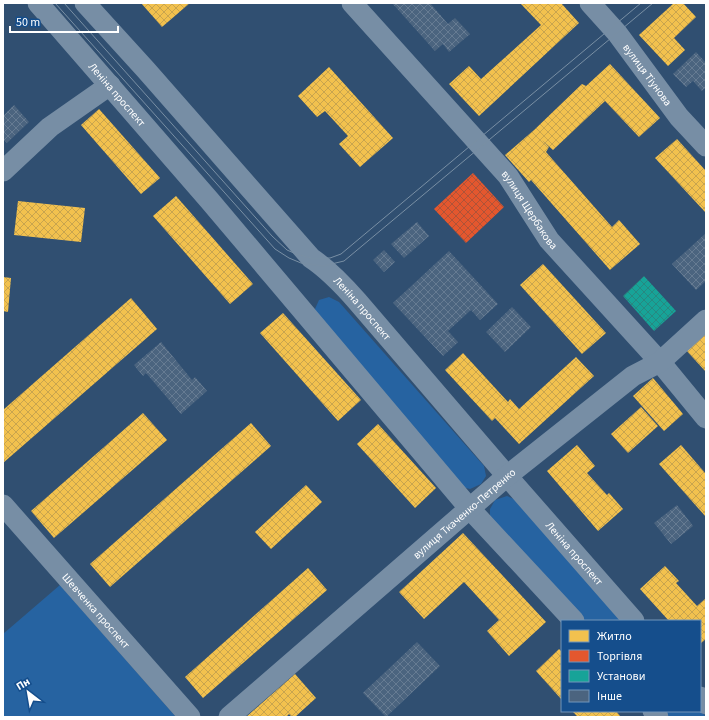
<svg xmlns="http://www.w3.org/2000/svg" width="709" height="720" viewBox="0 0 709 720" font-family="'Source Sans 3',sans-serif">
	<defs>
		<pattern id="homes-cross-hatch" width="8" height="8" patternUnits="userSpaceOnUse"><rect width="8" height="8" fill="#f2c14e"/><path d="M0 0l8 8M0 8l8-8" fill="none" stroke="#c8a44e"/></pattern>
		<pattern id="shops-cross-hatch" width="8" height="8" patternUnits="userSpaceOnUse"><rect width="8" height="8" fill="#e4572e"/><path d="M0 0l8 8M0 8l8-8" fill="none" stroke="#af5338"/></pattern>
		<pattern id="public-cross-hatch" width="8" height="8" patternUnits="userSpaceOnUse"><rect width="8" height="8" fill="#17a398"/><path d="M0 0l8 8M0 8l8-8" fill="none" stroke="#278981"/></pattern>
		<pattern id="building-cross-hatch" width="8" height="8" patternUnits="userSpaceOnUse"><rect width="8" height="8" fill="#4b647f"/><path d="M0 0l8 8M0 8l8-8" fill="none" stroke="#667b92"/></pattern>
	</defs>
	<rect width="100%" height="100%" fill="#304f71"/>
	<g fill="#2663a1">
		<polygon points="329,297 339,302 484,466 486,476 481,484 470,489 462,487 318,319 315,309 319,300"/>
		<polygon points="507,496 514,499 621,621 582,621 490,517 490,509 495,500"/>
		<polygon points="60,585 176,717 3,717 3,634"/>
		<polygon points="700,710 706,717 666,717 661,711 700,711"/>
	</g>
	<g fill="url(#homes-cross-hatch)">
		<polygon points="141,3 190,3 162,27"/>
		<polygon points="520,3 561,3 579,23 479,116 449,84 469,66 481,79 541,25"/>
		<polygon points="674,3 683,3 696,17 674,38 685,50 668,66 639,35"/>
		<polygon points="610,64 660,118 639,137 605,101 553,150 542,140 549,147 546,152 612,227 619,220 640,244 610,270 531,180 529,182 505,155 534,130 582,84 586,86"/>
		<polygon points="329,67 393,138 360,167 339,144 348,136 325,111 317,117 298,96"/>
		<polygon points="99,109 160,178 141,194 81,125"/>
		<polygon points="677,139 706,171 706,213 655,158"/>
		<polygon points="176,196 253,284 230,304 153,216"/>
		<polygon points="18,201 85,208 81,242 14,235"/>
		<polygon points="543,264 606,333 582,354 520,285"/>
		<polygon points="3,277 11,278 8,312 3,311"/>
		<polygon points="131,298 157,329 3,463 3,410"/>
		<polygon points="283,313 361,400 338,421 260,333"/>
		<polygon points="706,329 706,372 684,348"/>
		<polygon points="463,353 508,402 510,399 519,409 576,357 594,376 519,444 495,418 492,421 445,370"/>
		<polygon points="653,378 683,414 664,431 633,396"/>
		<polygon points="641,407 658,426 628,453 611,434"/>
		<polygon points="143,413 167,440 54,538 31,511"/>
		<polygon points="251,423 271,446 110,587 90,564"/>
		<polygon points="378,424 436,488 415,508 357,444"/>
		<polygon points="577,445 595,466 587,473 607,495 609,493 623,509 598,531 547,471"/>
		<polygon points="681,445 706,474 706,517 659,464"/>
		<polygon points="306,485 322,502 271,549 255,532"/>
		<polygon points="463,533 546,622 509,656 487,631 499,620 464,582 424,619 399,592"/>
		<polygon points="665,566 679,581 676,583 697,606 706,598 706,639 700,644 700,621 669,621 640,589"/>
		<polygon points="308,568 327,590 203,698 185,677"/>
		<polygon points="559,649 562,652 562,700 536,671"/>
		<polygon points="295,674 316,698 295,717 292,717 289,714 286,717 246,717"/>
		<polygon points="572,711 616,711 621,717 578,717"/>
	</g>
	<polygon fill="url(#shops-cross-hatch)" points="473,173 504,207 466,243 434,209"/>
	<polygon fill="url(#public-cross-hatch)" points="644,276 676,311 654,331 623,296"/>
	<g fill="url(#building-cross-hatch)">
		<polygon points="392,3 430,3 448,24 455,18 470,34 449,52 443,44 435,51"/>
		<polygon points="696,52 706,63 706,87 702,91 693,81 686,87 673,74"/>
		<polygon points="14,105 29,122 7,143 3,139 3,116"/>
		<polygon points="417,222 429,236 404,258 391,244"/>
		<polygon points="706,233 706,281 696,290 672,264"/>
		<polygon points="384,250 395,262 384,272 373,260"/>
		<polygon points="449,251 498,304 480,320 471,310 448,331 458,342 443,356 393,303"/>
		<polygon points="512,307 531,327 505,352 486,332"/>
		<polygon points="161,342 192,380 195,377 207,391 181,414 146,373 143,376 134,365"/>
		<polygon points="677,505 693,526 671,544 654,523"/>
		<polygon points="417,642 440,666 386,717 363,693"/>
	</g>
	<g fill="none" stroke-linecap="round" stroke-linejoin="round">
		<g stroke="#778ea5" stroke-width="21">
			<path id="s1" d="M38 3 210 201 470 509 574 621"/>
			<path id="s2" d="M85 3 146 70 311 258C329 270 343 285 357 301L507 476 634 621"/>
			<path id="s3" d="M352 3 508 176 549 240 660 362 706 418"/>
			<path id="s4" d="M590 3 617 33 679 117 706 146"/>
			<polyline points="3,171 50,127 110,85"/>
			<path id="s5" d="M3 505 190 717"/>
			<polyline points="700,697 706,704"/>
			<polyline points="653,711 658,717"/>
			<path id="s6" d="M229 717 507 476 633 376 660 362 706 320"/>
		</g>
		<g stroke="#798fa4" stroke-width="1">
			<polyline points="55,3 275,249 289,258 301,263 323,266 344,261 653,3"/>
			<polyline points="64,3 272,236 287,250 296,254 311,258 330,258 341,254 641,3"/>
		</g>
	</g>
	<g text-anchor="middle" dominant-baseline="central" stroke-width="4" stroke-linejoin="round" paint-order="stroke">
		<g font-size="11" fill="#fff" stroke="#154e8c">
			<text stroke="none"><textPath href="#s4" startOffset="92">вулиця Тіунова</textPath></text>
			<text stroke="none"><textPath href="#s1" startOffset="121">Леніна проспект</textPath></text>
			<text stroke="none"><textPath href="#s3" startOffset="273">вулиця Щербакова</textPath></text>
			<text stroke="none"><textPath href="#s2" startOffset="413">Леніна проспект</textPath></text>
			<text stroke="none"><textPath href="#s6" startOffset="311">вулиця Ткаченко-Петренко</textPath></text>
			<text stroke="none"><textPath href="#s2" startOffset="737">Леніна проспект</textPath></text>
			<text stroke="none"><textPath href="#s5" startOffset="141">Шевченка проспект</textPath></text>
		</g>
	</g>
	<rect width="709" height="720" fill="none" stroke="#ffffff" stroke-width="8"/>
	<rect x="561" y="620" width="140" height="92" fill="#154e8c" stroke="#7395ba"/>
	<rect x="569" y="630" width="20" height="12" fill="#f2c14e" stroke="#7395ba"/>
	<text x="597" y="640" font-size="12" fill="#ffffff">Житло</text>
	<rect x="569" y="650" width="20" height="12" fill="#e4572e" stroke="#7395ba"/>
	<text x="597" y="660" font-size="12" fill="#ffffff">Торгівля</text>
	<rect x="569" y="670" width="20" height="12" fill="#17a398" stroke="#7395ba"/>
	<text x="597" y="680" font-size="12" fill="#ffffff">Установи</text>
	<rect x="569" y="690" width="20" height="12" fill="#4b647f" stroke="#7395ba"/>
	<text x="597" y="700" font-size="12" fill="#ffffff">Інше</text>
	<g transform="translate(28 692) rotate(329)" stroke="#154e8c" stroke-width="3" paint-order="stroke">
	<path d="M0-3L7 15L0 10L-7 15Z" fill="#ffffff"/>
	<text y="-6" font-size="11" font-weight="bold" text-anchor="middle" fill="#ffffff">Пн</text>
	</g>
	<path d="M10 26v6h108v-6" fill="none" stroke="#ffffff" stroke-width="2"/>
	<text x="16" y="26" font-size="12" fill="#ffffff" stroke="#154e8c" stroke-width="3" paint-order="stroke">50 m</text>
</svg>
